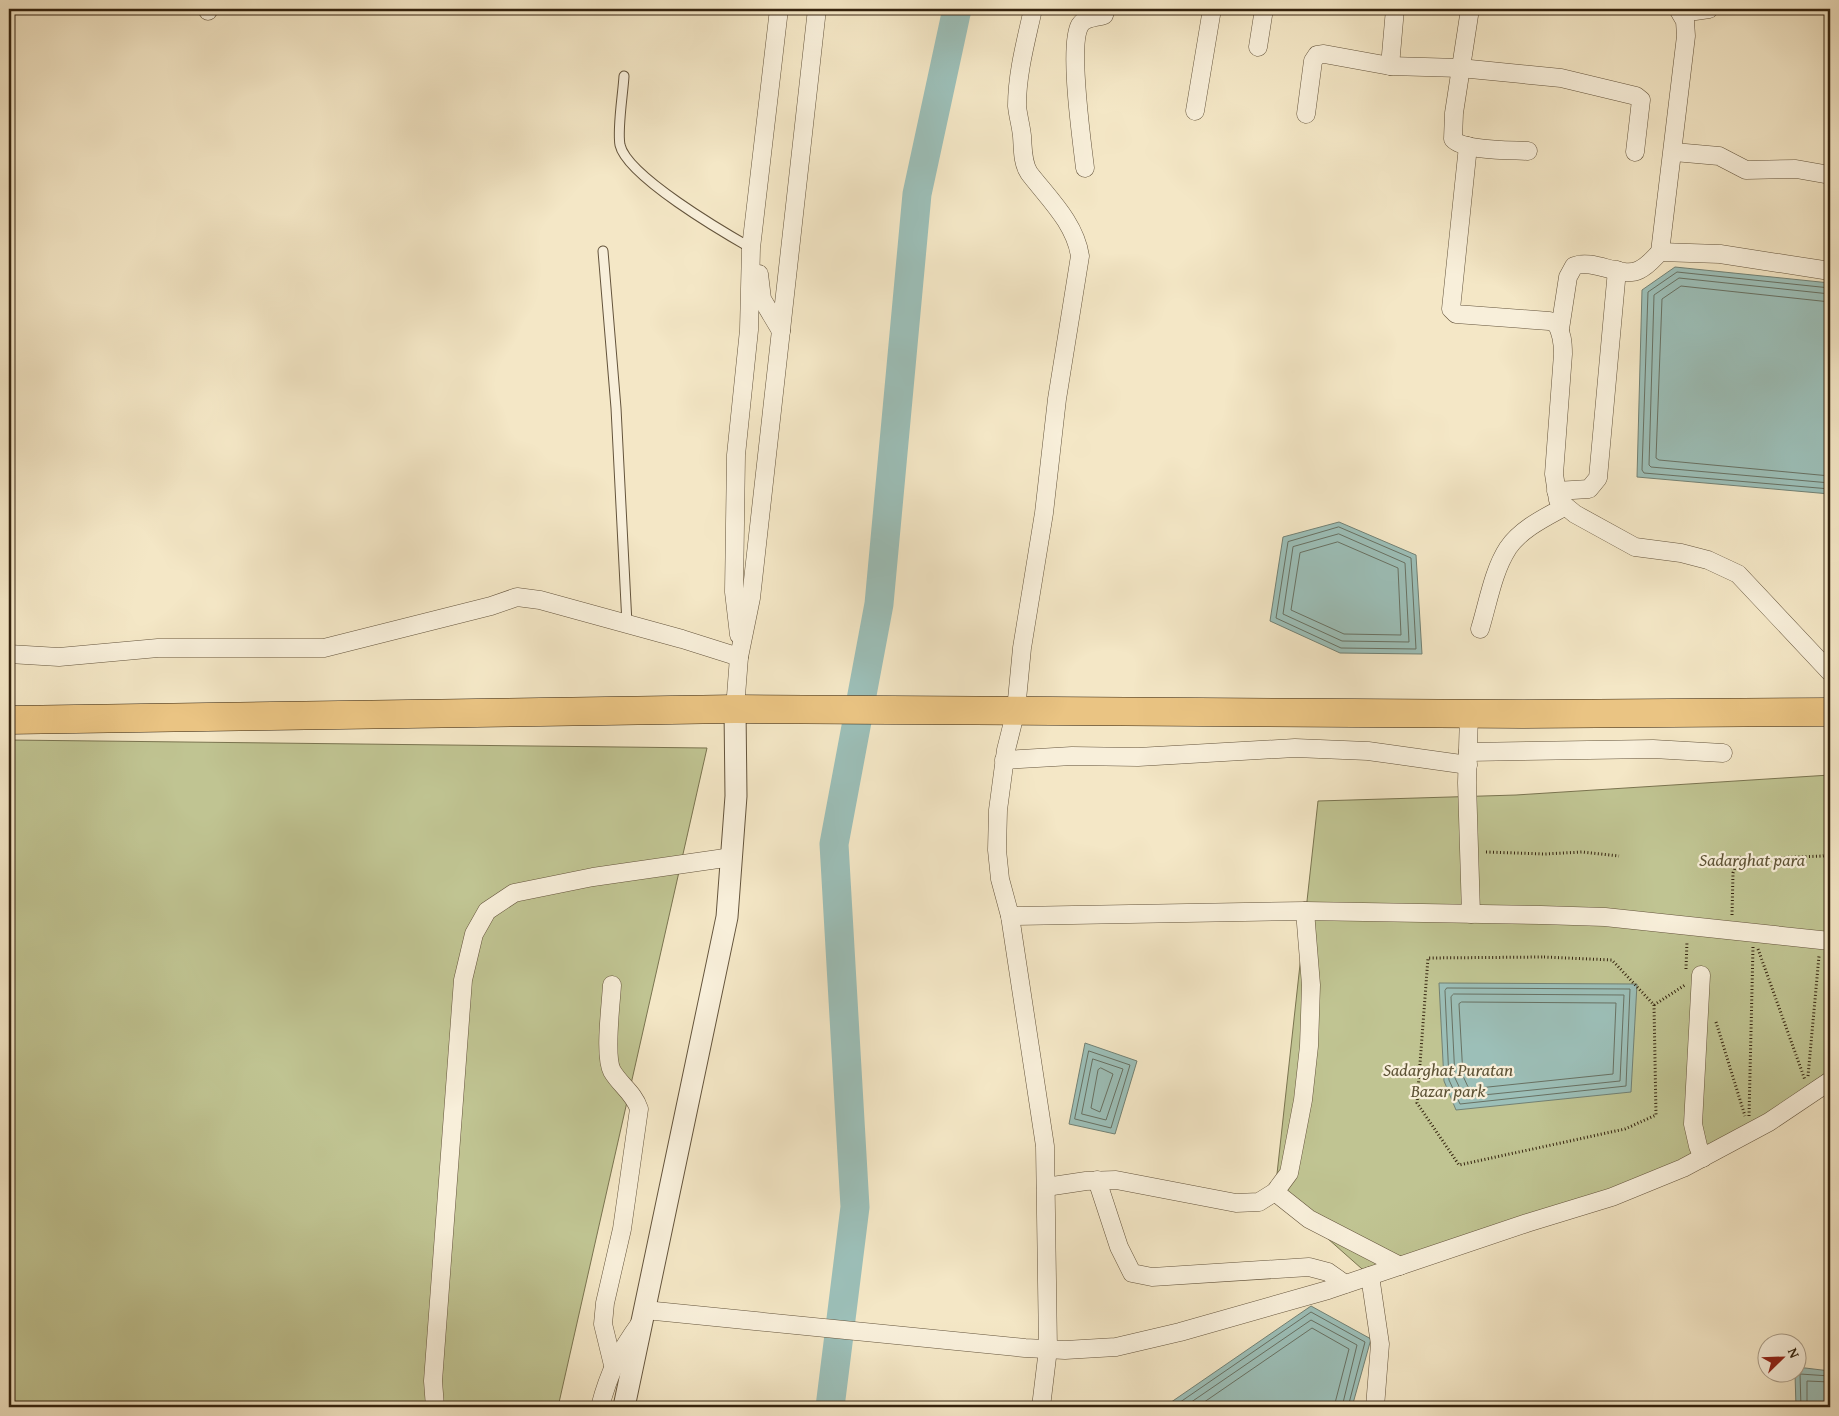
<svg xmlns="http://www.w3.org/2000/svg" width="1839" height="1416" viewBox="0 0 1839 1416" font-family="'Gentium Book Plus',serif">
	<rect width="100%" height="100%" fill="#f4e7c6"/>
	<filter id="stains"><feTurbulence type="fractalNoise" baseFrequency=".004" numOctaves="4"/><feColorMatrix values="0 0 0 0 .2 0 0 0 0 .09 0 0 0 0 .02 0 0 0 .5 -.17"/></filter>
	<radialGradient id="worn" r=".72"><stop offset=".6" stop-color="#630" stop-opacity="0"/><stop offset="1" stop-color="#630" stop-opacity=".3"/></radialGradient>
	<g fill="#c0c492" stroke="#7a7450">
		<polygon points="9,740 707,748 558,1407 9,1407"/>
		<polygon points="1830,775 1830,1070 1703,1158 1370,1276 1275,1192 1318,801 1516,795"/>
	</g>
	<g fill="#9cbfb8" stroke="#728174">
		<polygon points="1675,267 1830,283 1830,494 1637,477 1642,290"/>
		<polygon points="1339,522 1416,555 1422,654 1340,653 1270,621 1283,537"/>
		<polygon points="1439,983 1637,984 1631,1092 1456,1110 1444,1081"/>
		<polygon points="1085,1043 1137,1061 1115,1134 1069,1124"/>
		<polygon points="1311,1306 1371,1339 1352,1407 1164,1407"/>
		<polygon points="1797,1367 1830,1371 1830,1407 1796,1407 1795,1374 1796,1374"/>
	</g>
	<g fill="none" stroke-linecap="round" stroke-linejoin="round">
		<g stroke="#687163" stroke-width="1">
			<polyline points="1830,288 1677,272 1648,292 1642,470 1644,473 1830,489"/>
			<polyline points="1830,294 1679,278 1654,295 1649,465 1651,467 1830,483"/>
			<polyline points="1830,302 1681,286 1662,299 1656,458 1659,460 1830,476"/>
			<polygon points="1339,527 1411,558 1416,649 1341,648 1276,618 1288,542"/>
			<polygon points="1339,534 1405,563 1409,642 1342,641 1283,614 1293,547"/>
			<polygon points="1338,542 1398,568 1401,635 1344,634 1291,610 1300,553"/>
			<polygon points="1447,988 1630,989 1626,1086 1460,1104 1449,1080 1445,991"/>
			<polygon points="1454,994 1624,995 1620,1081 1464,1097 1455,1078 1451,997"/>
			<polygon points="1462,1002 1616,1003 1613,1074 1469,1089 1463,1076 1459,1004"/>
			<polygon points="1089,1051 1130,1065 1111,1128 1075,1119"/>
			<polygon points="1093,1059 1123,1069 1106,1120 1082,1114"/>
			<polygon points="1101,1068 1113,1074 1100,1112 1091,1108 1098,1070"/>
			<polyline points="1173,1407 1311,1312 1365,1342 1348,1407"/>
			<polyline points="1184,1407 1311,1320 1357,1345 1342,1407"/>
			<polyline points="1197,1407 1312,1328 1349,1349 1334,1407"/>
			<polyline points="1801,1407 1800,1374 1830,1376"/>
			<polyline points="1807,1407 1807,1381 1830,1382"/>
		</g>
		<polyline stroke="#9cbfb8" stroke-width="29" points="830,1407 855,1207 834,844 879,604 917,194 957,9"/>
		<defs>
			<g id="service">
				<path d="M624 76C623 94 617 129 620 145 627 176 723 232 751 248"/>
				<polyline points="603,251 616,408 627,624"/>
			</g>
			<g id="minor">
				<path d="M1033 9C1026 41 1017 73 1017 106 1018 116 1021 126 1022 136 1023 148 1022 162 1029 173 1049 199 1075 223 1080 256L1057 399 1044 513 1022 648 1016 710 1006 750 998 810 997 850 1000 879 1010 916 1045 1146 1048 1349 1041 1407"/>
				<path d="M1470 9 1454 113 1453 139C1463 151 1511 150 1528 151"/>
				<polyline points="208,11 208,9"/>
				<polyline points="1681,13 1709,9"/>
				<polyline points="1258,47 1264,9"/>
				<polyline points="1390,66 1395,9"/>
				<polyline points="1195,111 1212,9"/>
				<polyline points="1306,114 1313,61 1317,55 1324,54 1390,66 1460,68 1561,78 1636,96 1641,100 1635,152"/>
				<path d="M1468 146 1451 309 1456 314 1549 321 1556 323C1562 333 1563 342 1563 354L1554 474 1558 500 1575 514 1635 547 1681 553 1708 560 1738 574 1830 672"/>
				<polyline points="1674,152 1719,156 1746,170 1796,169 1830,175"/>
				<path d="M1085 168C1082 142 1068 45 1080 25 1085 17 1096 18 1104 15L1106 9"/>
				<polyline points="1660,252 1720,254 1830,271"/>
				<polyline points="759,274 762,299 781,331"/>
				<path d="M1560 329 1568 277 1574 266C1594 258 1621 279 1639 270 1648 266 1654 258 1660 252L1686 36 1685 21 1678 9"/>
				<polyline points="1556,491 1589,489 1598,478 1617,270"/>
				<path d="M1480 629C1488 603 1493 571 1508 548 1521 529 1544 518 1564 507"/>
				<polyline points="739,635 734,592 736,455 749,330 751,248 779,9"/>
				<polyline points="9,654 59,657 158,648 324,648 491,606 517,597 540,600 682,639 739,657"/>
				<polyline points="735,709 739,657 751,598 817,9"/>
				<polyline points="1469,714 1467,783 1471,914"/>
				<polyline points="1468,752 1653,749 1723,753"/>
				<polyline points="1004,760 1072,756 1138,757 1295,748 1368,751 1468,765"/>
				<polyline points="1010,916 1305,911 1541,915 1605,917 1830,941"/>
				<polyline points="1701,975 1693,1124 1698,1146 1703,1158"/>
				<path d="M612 985C611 1004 604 1056 612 1071 620 1085 634 1093 639 1109L622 1229 605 1303 603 1324 613 1365"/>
				<polyline points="1097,1180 1119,1247 1132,1273 1152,1277 1309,1267 1328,1272 1345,1284"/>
				<polyline points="1046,1187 1086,1181 1116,1180 1236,1203 1259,1202 1275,1192 1289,1173 1303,1100 1309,1046 1311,985 1305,911"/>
				<polyline points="1275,1192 1309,1219 1400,1266"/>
				<polyline points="1370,1276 1380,1344 1375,1407"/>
				<polyline points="645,1310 1025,1348 1065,1350 1116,1347 1180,1332 1328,1290 1527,1223 1612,1197 1683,1168 1769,1122 1830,1081"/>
				<polyline points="435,1407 433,1381 463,980 474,934 487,911 514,893 593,877 732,857"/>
				<path d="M600 1407C609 1372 620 1351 641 1322"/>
			</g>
			<polyline id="tertiary" points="624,1407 727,917 736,796 735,709"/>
			<polyline id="trunk" points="9,720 735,709 1522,714 1830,712"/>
		</defs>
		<use href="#service" stroke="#64543c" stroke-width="11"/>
		<use href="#minor" stroke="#64543c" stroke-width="19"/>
		<use href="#tertiary" stroke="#64543c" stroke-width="23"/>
		<use href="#trunk" stroke="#34230e" stroke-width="29"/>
		<g stroke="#34230e" stroke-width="3" stroke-dasharray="1 2.5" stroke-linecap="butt">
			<polyline points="1486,852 1545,854 1582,852 1619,856"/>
			<polyline points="1746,859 1823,856 1830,854"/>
			<polyline points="1732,915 1733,873 1739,857 1746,859"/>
			<polyline points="1758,949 1805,1080"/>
			<polygon points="1544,957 1612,960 1654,1005 1656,1115 1625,1129 1459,1165 1417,1103 1428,958"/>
			<polyline points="1686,969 1687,941"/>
			<polyline points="1654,1005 1685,985"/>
			<polyline points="1716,1022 1745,1116"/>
			<polyline points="1808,1076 1819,956"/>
			<polyline points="1749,1116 1753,947"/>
		</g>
		<use href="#service" stroke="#f8efda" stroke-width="9"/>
		<use href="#minor" stroke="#f8efda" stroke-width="18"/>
		<use href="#tertiary" stroke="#f8efda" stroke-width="21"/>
		<use href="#trunk" stroke="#eac483" stroke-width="28"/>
	</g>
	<g text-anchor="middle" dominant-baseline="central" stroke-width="4.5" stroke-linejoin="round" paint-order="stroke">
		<g font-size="18" font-style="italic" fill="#5e5336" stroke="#f8efda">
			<text x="1752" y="859">Sadarghat para</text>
			<text x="1448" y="1069">Sadarghat Puratan<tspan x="1448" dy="21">Bazar park</tspan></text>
		</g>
	</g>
	<rect width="1839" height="1416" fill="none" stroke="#f4e7c6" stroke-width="30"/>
	<rect x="10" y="10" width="1819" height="1396" fill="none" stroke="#34230e" stroke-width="2.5"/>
	<rect x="15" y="15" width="1809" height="1386" fill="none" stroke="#34230e"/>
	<g transform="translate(1782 1358) rotate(67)"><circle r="24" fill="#f8efda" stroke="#aa9d88"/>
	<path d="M0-4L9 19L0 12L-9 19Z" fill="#8f2418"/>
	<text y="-8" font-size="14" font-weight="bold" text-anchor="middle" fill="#34230e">N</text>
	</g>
	<rect width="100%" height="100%" filter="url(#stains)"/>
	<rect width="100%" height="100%" fill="url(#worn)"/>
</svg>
